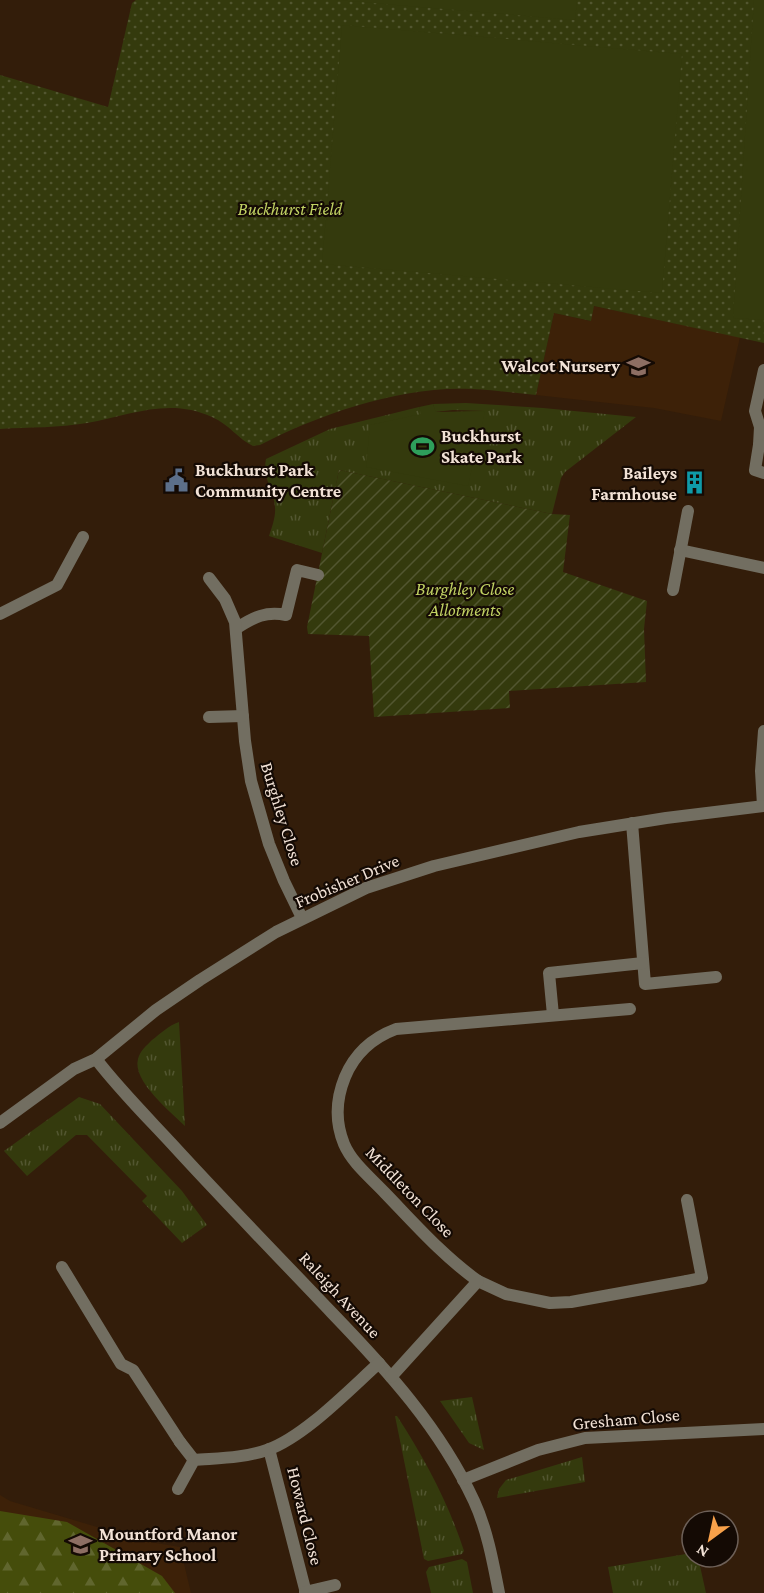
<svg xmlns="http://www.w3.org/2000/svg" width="764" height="1593" viewBox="0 0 764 1593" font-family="'Crimson Pro',serif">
	<defs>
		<pattern id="grass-tufts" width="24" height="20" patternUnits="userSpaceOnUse" patternTransform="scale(1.5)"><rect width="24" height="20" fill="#343a0d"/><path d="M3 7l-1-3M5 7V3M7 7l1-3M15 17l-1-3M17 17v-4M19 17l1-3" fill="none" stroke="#525630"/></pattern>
		<pattern id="forest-firs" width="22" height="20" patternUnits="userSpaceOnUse" patternTransform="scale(1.5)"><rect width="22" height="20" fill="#454d0b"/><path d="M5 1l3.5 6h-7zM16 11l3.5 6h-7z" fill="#60662e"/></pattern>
		<pattern id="park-dots" width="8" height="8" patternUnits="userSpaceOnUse" patternTransform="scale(1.5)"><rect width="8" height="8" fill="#343a0d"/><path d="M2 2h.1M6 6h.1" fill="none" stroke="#525630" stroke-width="1.8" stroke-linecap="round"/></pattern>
		<pattern id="garden-furrows" width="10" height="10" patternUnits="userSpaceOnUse" patternTransform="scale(1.5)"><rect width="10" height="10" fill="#343a0d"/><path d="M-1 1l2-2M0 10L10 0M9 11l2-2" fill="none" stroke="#525630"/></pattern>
	</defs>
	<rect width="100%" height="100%" fill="#331d0a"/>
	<g fill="#3d2108">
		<polygon points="594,306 740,337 721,421 654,408 536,395 554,313 590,321"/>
		<polygon points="0,1495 10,1501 144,1541 180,1547 191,1593 0,1593"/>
	</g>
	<g fill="url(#grass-tufts)">
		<path d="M466 403 543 408 636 417 565 472 561 478 552 514 339 470 322 553 269 536C272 527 276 516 275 507 274 489 262 479 266 459L330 429 419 407 422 413 485 411 453 410 435 412 433 404Z"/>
		<path d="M179 1022 185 1126C171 1112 132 1081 138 1059 140 1051 146 1046 152 1040 160 1034 169 1025 179 1022Z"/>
		<polygon points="79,1097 100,1104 182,1191 207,1225 182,1243 142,1201 147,1196 87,1135 76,1135 27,1176 4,1151"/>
		<polygon points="472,1397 484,1450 469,1443 440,1401"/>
		<path d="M395 1416H397C425 1459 448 1502 464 1551L462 1554 428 1561 424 1559Z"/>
		<polygon points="582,1457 585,1482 497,1498 499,1489 506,1480"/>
		<polygon points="692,1553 692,1557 698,1557 706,1593 613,1593 608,1567"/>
		<polygon points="462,1559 467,1562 473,1593 431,1593 426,1572 429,1567"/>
	</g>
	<polygon fill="url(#forest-firs)" points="0,1511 67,1522 162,1576 175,1593 0,1593"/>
	<path fill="url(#park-dots)" d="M136 0H764V343L594 306 591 321 554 313 536 395C515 393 493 390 472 389 404 385 319 414 260 445L253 446C238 439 230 425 212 417 170 397 130 415 87 423 59 428 29 427 0 429V75L108 107 132 3Z"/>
	<polygon fill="url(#garden-furrows)" points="339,470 552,514 570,515 563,572 647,601 644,629 646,682 509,691 510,708 374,717 369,636 308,634 307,627"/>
	<g fill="#343a0d">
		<polygon points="336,0 577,0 575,20"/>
		<polygon points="754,0 764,0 764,320 733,318"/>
		<polygon points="342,25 682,54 662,293 322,264"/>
		<polygon points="433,404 436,412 485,411 468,486 366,467 370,425 421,414 419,407"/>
	</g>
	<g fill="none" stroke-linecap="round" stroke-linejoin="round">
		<g stroke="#726e61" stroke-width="12">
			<polyline points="759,445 760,427 755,411 764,370"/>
			<polyline points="680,550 764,568"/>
			<polyline points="673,590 688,511"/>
			<polyline points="0,614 57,585 83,537"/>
			<path d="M237 628C254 617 266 611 286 615L297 570 318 575"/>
			<polyline points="632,823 645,984 716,977"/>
			<polyline points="553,1015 549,973 643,963"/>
			<polyline points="62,1267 121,1364 133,1370 180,1442"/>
			<polyline points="687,1281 702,1278 687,1200"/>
		</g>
		<g stroke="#726e61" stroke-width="12">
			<polyline points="759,445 755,470 764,473"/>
			<polyline points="209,578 225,599 235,622 245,741 251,781 269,844 284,881 302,918"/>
			<polyline points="209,717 243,716"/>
			<polyline points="763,806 761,771 764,731"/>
			<path d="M96 1059C119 1089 146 1116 172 1144 224 1201 278 1256 332 1313 387 1370 440 1428 474 1501 487 1529 493 1562 499 1593"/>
			<polyline points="0,1123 74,1069 96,1059 156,1010 200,980 276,932 366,888 434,866 579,832 666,818 764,806"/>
			<polyline points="478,1281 506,1294 550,1303 571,1302 687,1281"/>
			<path d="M391 1377 478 1281C443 1256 415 1224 385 1193 371 1178 352 1163 344 1144 335 1122 336 1099 345 1077 355 1053 372 1038 396 1029L630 1009"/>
			<polyline points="180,1442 194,1460"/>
			<polyline points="269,1449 306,1593"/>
			<polyline points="463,1480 538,1450 585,1438 764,1429"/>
			<path d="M178 1489 194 1460C218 1458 244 1458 267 1450 304 1437 349 1390 379 1363"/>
			<polyline points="305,1592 335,1585"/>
		</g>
	</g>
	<defs>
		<symbol id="school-bare" viewBox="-9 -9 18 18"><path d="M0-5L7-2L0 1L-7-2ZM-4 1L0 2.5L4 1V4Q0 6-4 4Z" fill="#8d6e63" stroke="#140a04" stroke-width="2.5" paint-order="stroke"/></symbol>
		<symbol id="stadium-bare" viewBox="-9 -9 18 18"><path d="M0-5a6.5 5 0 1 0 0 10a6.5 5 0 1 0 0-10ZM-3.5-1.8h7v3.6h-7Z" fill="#2e9e5b" stroke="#140a04" stroke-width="2.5" paint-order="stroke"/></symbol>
		<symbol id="civic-bare" viewBox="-9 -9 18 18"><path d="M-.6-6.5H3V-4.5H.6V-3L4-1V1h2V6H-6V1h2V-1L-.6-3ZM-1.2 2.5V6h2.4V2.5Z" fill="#5c6f8a" stroke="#140a04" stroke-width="2.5" paint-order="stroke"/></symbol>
		<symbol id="building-bare" viewBox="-9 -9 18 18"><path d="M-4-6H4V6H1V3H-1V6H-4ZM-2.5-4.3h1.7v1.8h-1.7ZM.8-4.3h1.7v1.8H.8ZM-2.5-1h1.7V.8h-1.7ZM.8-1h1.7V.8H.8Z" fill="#0f9aa8" stroke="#140a04" stroke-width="2.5" paint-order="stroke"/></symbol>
	</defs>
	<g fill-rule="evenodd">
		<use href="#school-bare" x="622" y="350" width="33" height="33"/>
		<use href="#stadium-bare" x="406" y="430" width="33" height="33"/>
		<use href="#civic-bare" x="160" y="464" width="33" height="33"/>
		<use href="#building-bare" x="678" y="466" width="33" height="33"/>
		<use href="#school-bare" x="64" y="1528" width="33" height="33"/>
	</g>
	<g text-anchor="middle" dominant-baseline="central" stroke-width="4.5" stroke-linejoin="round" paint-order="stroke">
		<g font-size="18" font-style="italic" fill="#c1d263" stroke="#140a04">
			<text x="290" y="209">Buckhurst Field</text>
			<text x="465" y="589">Burghley Close<tspan x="465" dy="21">Allotments</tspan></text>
		</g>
		<g font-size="18" font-weight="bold" fill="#f2e2d6" stroke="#140a04" text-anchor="start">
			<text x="620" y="366" text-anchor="end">Walcot Nursery</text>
			<text x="441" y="436">Buckhurst<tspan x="441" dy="21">Skate Park</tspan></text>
			<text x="195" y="470">Buckhurst Park<tspan x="195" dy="21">Community Centre</tspan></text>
			<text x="677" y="473" text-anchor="end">Baileys<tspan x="677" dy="21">Farmhouse</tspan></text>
			<text x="99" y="1534">Mountford Manor<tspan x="99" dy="21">Primary School</tspan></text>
		</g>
		<g font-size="18" fill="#f2e2d6" stroke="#140a04">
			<text transform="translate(282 814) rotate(73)">Burghley Close</text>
			<text transform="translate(347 881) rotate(-23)">Frobisher Drive</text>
			<text transform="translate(410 1192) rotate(46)">Middleton Close</text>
			<text transform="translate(340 1295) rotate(47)">Raleigh Avenue</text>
			<text transform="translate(626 1419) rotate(-5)">Gresham Close</text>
			<text transform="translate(305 1516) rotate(76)">Howard Close</text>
		</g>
	</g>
	<g transform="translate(710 1539) rotate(213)"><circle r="28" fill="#140a04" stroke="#6d6058" stroke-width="1.5"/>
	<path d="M0-4.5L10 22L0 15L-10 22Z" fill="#f8a14a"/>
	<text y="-9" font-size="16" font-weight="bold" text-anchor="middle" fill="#f2e2d6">N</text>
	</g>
</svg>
